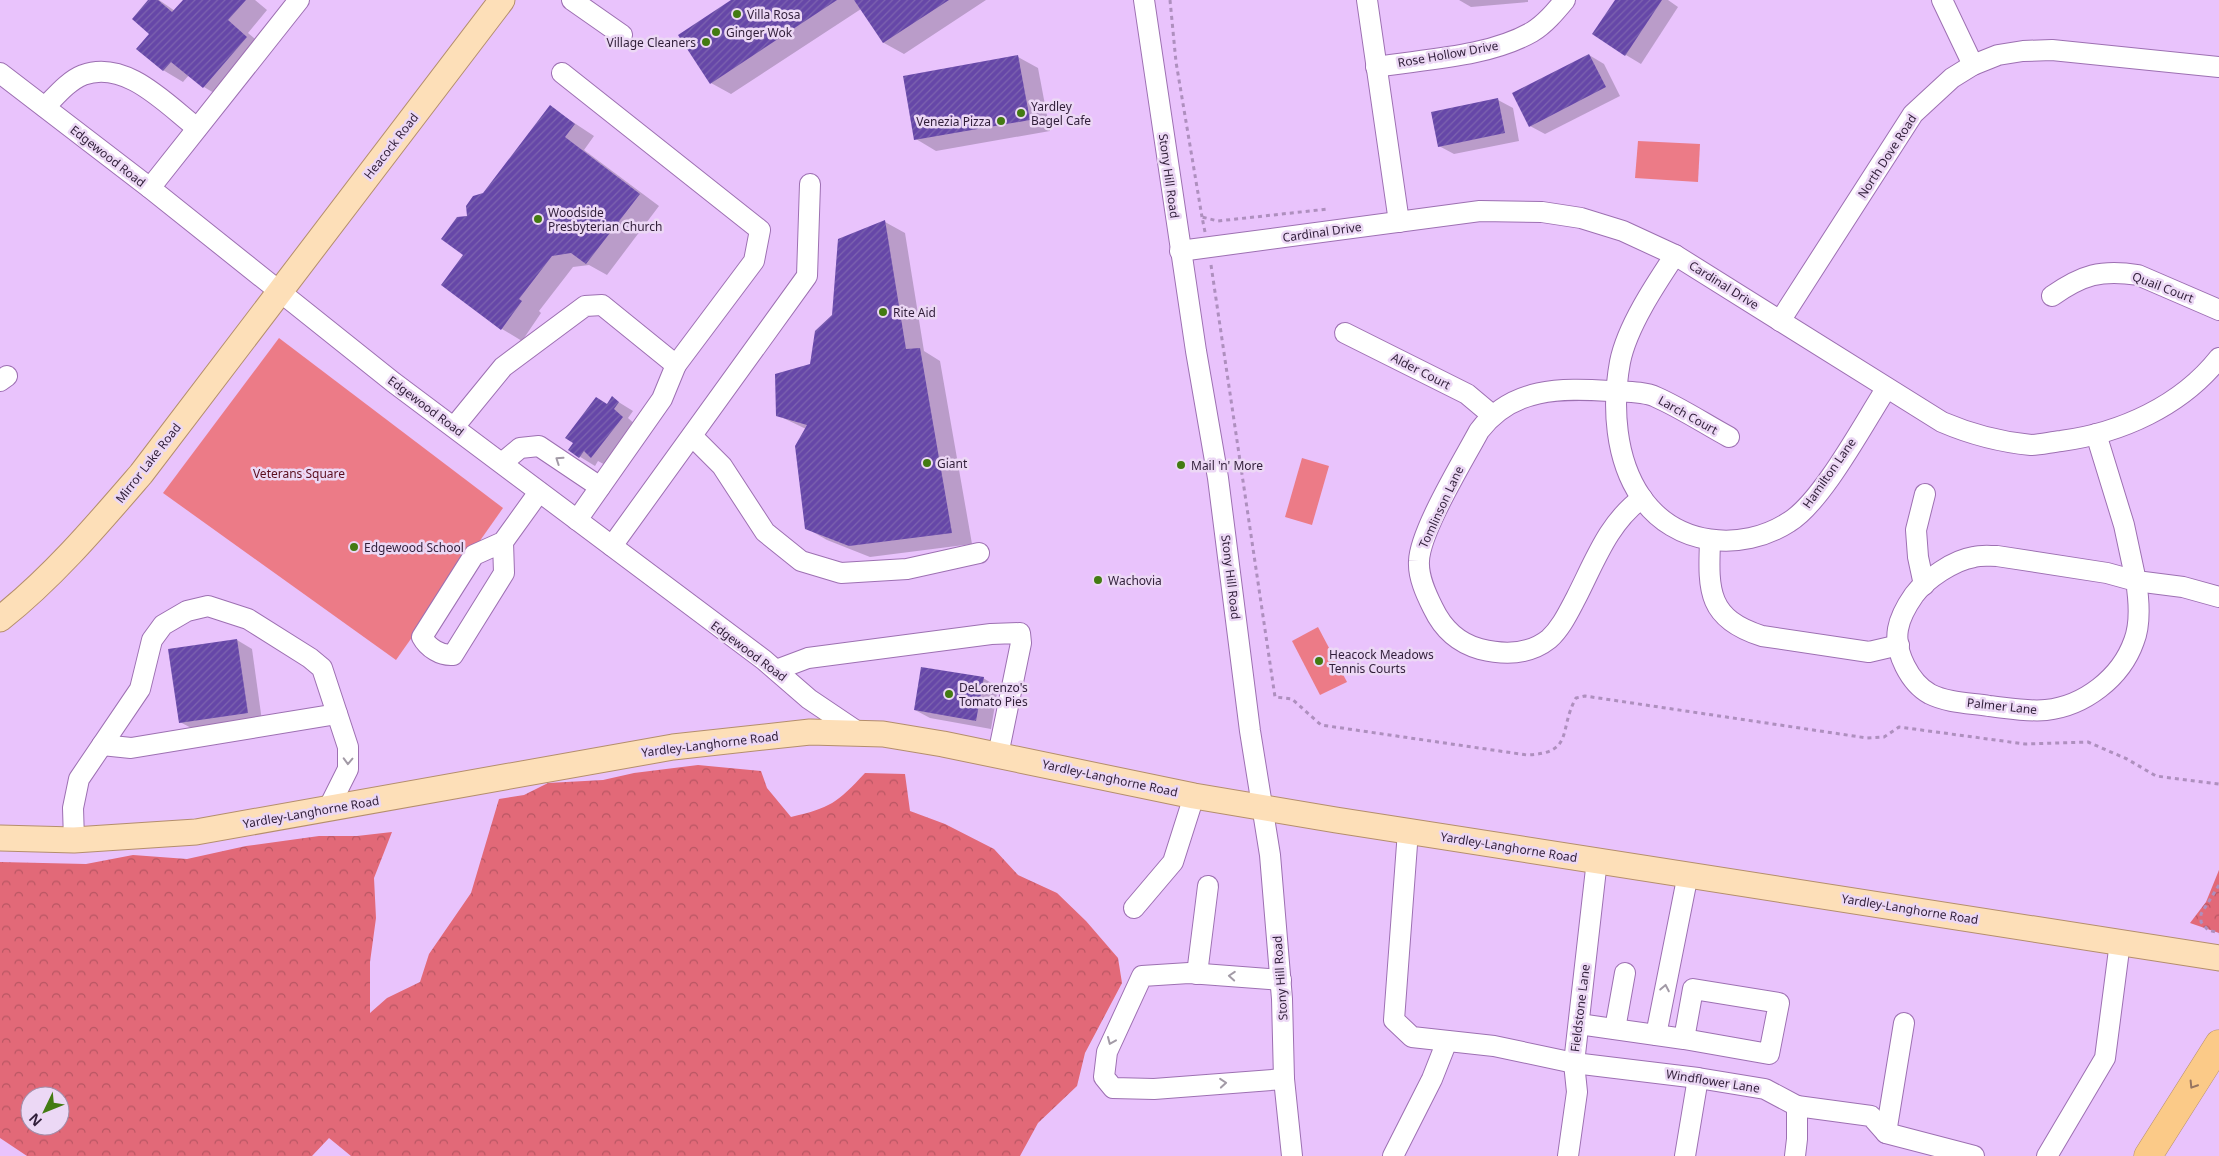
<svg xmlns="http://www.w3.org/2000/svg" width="2219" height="1156" viewBox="0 0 2219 1156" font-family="'Noto Sans',sans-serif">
	<defs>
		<pattern id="forest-crowns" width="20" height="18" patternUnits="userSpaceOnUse" patternTransform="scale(1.25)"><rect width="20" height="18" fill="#e26978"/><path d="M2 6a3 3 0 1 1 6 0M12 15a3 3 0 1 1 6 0" fill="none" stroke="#b85663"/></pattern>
		<pattern id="building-hatch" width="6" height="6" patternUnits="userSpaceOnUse" patternTransform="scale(1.25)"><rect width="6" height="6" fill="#6647a8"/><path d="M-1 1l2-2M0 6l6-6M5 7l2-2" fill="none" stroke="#7d64af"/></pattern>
	</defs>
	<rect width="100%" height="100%" fill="#e9c3fc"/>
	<g fill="url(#forest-crowns)" fill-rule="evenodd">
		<path d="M698 765 761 771 767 788 791 817C830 808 837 803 865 773L905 774 910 811 945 824 994 849 1018 875 1057 893 1086 921 1118 958 1122 983 1085 1053 1077 1086 1038 1123 1020 1156H351L329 1138 312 1156H27L0 1138V862L86 864 133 855 187 859 246 846 319 836H357L392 832 374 878 376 918 370 962V1013L387 998 420 982 429 954 471 893 499 799 524 795 548 783 603 780 634 773ZM30 1096H60V1126H30Z"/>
		<polygon points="2219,870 2219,933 2190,923 2206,902"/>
	</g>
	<g fill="#ec7b87">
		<polygon points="1638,141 1700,144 1698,182 1635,178"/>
		<polygon points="279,338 503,508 396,660 163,493"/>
		<polygon points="1302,458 1329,466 1312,525 1285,517"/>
		<polygon points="1318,627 1347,682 1320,695 1292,641"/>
	</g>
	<g fill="#0003">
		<polygon points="149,0 159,0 175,11 184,0 255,0 267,10 248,33 267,49 224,99 204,87 189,75 183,82 163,70 151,34"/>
		<polygon points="733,0 986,0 904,54 884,43 861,9 731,94 711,83"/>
		<polygon points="1459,0 1528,0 1528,2 1471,7"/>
		<polygon points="1616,0 1668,0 1678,7 1641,64 1626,55"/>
		<polygon points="1589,55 1604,64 1620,96 1545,134 1530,126"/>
		<polygon points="1018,57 1038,68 1050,131 936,151 916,139"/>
		<polygon points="1498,100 1513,108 1519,141 1454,154 1439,146"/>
		<polygon points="550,107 594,136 584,150 659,206 607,275 589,265 573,267 539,311 541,313 522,341 502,329 443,285 465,255 468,217"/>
		<polygon points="885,222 905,233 924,351 940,361 972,544 870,557 827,540 806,528 806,429 777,415 812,365 833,315"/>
		<polygon points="612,398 633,411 628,418 637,426 607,466 598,461 595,466 569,450"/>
		<polygon points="237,640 252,649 262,721 195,730 180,722"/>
		<polygon points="983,678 998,687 991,729 930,718 915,710"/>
	</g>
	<g fill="url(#building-hatch)">
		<polygon points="148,0 158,0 172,12 183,0 246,0 228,20 247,37 203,88 171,62 163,71 136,49 149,34 132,19"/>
		<polygon points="731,0 837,0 710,84 678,35"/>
		<polygon points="854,0 949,0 883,43"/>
		<polygon points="1615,0 1662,0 1625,56 1592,34"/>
		<polygon points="1589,54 1606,87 1529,127 1512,93"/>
		<polygon points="1018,55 1030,120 914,140 903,76"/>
		<polygon points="1498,98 1505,133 1438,147 1431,112"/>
		<polygon points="550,105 575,124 565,137 640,194 586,264 571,253 552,256 519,299 522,301 501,330 441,285 463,255 441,239 457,217 467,216 466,206 473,196 483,193"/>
		<polygon points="885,220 906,349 920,348 952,533 849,546 805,529 795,446 807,425 776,416 775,374 810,364 815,331 832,315 838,239"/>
		<polygon points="612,396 619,402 614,409 623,417 591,458 584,451 579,458 568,450 573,443 565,438 596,397 607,404"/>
		<polygon points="237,639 248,713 179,723 168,649"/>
		<polygon points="921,667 984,677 976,721 914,710"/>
	</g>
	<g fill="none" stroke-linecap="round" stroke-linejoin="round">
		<defs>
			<g id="minor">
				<polyline points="572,0 622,35"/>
				<polyline points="1144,0 1196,351 1218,478 1250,731 1270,855 1282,999 1284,1079 1292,1156"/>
				<polyline points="1367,0 1399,222"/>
				<polyline points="1942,0 1973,65"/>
				<path d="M1376 67C1426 59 1488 57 1532 32 1545 24 1555 12 1565 0"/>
				<polyline points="0,73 150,188 393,382 764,660 809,699 858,732"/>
				<path d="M45 107C56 96 68 81 83 75 126 59 167 105 197 128"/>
				<polyline points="150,188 299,0"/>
				<path d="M1180 251 1480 211 1542 212 1581 218 1623 231 1675 255 1942 422C1970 434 2000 442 2031 445 2040 445 2051 442 2061 441 2121 433 2181 406 2219 358"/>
				<path d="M1675 255C1655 285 1627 327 1620 362 1612 406 1615 459 1641 497 1675 546 1741 553 1789 522 1822 502 1864 423 1886 389"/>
				<path d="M2052 296C2082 275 2101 269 2138 275L2219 310"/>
				<polyline points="1780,321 1913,114 1952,78 1973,65 1998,55 2023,51 2052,50 2219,67"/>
				<polyline points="1345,333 1467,394 1492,415"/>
				<polyline points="0,381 7,376"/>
				<polyline points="454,427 503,367 585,306 602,305 676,365 754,261 760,230 562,73"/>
				<polyline points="2096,434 2124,525 2136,581 2183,587 2219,597"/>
				<polyline points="692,436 722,466 765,532 801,561 841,573 907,569 979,553"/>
				<polyline points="502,463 520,448 539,446 600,487"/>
				<path d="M1642 498C1608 523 1595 561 1576 598 1568 613 1561 628 1549 639 1529 655 1504 655 1480 649 1458 643 1443 629 1433 608 1426 594 1418 577 1419 561 1420 531 1463 461 1479 431 1512 387 1561 388 1610 391 1624 392 1644 391 1656 397 1681 408 1705 424 1729 437"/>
				<polyline points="577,520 662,399 676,365"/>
				<path d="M503 542 474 555 422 637C428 648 441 656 453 655L504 573 503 542 539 492"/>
				<path d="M1710 542C1708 591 1708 619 1762 636L1869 652 1899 645"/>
				<polyline points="612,546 807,276 810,184"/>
				<path d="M1997 556 2107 573 2136 581C2139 600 2141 623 2134 641 2121 678 2084 706 2046 710 2028 712 2008 708 1989 706 1970 703 1948 703 1930 694 1910 683 1894 652 1898 629 1900 617 1907 605 1914 595 1926 579 1954 560 1974 557 1981 555 1989 556 1997 556Z"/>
				<polyline points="1924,585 1918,557 1916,530 1925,494"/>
				<polyline points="776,670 808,658 991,634 1020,633 1021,643 998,755"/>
				<polyline points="102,745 131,748 337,714"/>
				<polyline points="1408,831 1394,1020 1412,1037 1494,1046 1574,1063 1698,1078 1765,1089 1797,1106 1797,1139 1795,1156"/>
				<polyline points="74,840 73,808 79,779 140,689 152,640 163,625 187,611 208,606 248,619 310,658 322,668 348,747 348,769 328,809"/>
				<polyline points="1134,908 1173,862 1194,796"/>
				<polyline points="1197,974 1208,886"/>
				<polyline points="1281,980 1189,973 1142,976 1107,1052 1104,1077 1113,1088 1154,1089 1284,1079"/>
				<polyline points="1579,1024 1684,1039 1693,989 1779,1003 1769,1054 1684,1039"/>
				<polyline points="1615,1029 1625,973"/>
				<polyline points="1656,1035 1688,874"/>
				<polyline points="1797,1106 1871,1116 1886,1133 1974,1156"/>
				<polyline points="1886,1133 1904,1023"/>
				<polyline points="1393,1156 1432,1079 1447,1041"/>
				<polyline points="1568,1156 1577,1092 1574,1063 1597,860"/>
				<polyline points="1685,1156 1698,1078"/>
				<polyline points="2047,1156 2105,1058 2120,942"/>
			</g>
			<g id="major">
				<path d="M0 619C53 577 97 525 141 474L502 0"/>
				<polyline points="0,838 74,840 196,832 673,747 810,732 883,734 943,744 1194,796 1336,820 2219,958"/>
			</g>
			<polyline id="highway" points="2148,1156 2219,1044"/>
		</defs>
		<use href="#minor" stroke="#9d70b2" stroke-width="22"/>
		<use href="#major" stroke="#b48e6c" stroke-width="27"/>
		<use href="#highway" stroke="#b48e6c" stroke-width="29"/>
		<g stroke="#ae8fbe" stroke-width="3" stroke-dasharray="4 4" stroke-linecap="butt">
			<polyline points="1170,0 1176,62 1202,217"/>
			<polyline points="1205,232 1202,217 1218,221 1328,209"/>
			<path d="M1211 265 1275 697 1292 699 1321 725 1527 755C1575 753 1558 730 1576 698L1585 696 1867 738 1884 737 1899 727 2025 744 2088 742 2127 759 2156 776 2219 784"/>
			<polyline points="2219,885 2201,914 2201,922 2208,930 2219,933"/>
		</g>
		<use href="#minor" stroke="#fff" stroke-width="20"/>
		<use href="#major" stroke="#fddfb8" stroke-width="25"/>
		<use href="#highway" stroke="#fbca88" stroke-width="28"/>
	</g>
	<defs><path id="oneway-chevron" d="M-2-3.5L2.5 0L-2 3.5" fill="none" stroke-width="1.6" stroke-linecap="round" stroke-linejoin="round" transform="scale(1.25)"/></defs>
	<g stroke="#a29aa6">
		<use href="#oneway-chevron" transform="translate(559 460) rotate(-146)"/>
		<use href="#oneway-chevron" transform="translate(348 761) rotate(92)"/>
		<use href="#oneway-chevron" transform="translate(1232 976) rotate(-176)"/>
		<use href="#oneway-chevron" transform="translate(1665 988) rotate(-79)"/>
		<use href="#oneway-chevron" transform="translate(1111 1041) rotate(113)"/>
		<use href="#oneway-chevron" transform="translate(1223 1083) rotate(-5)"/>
	</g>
	<use stroke="#967460" href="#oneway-chevron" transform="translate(2193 1085) rotate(122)"/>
	<g fill="#437b12" stroke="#ecd8f5" stroke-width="2">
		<circle cx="737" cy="14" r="5"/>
		<circle cx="716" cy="32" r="5"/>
		<circle cx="706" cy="42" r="5"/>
		<circle cx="1021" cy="113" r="5"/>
		<circle cx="1001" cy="121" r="5"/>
		<circle cx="538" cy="219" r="5"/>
		<circle cx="883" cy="312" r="5"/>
		<circle cx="927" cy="463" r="5"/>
		<circle cx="1181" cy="465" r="5"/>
		<circle cx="354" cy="547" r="5"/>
		<circle cx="1098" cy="580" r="5"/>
		<circle cx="1319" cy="661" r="5"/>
		<circle cx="949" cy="694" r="5"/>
	</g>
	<g text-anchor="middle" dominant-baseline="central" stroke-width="5" stroke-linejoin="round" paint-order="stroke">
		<g font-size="12" fill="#301e39" stroke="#ecd8f5" text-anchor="start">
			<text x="747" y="14">Villa Rosa</text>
			<text x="726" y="32">Ginger Wok</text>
			<text x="696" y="42" text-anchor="end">Village Cleaners</text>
			<text x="1031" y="106">Yardley<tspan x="1031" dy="14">Bagel Cafe</tspan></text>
			<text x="991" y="121" text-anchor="end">Venezia Pizza</text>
			<text x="548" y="212">Woodside<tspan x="548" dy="14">Presbyterian Church</tspan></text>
			<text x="893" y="312">Rite Aid</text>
			<text x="937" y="463">Giant</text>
			<text x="1191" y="465">Mail 'n' More</text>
			<text x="364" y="547">Edgewood School</text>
			<text x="1108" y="580">Wachovia</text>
			<text x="1329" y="654">Heacock Meadows<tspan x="1329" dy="14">Tennis Courts</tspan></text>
			<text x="959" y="687">DeLorenzo's<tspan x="959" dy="14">Tomato Pies</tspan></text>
		</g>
		<g font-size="12" fill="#301e39" stroke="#ecd8f5">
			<text transform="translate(1448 54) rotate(-10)">Rose Hollow Drive</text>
			<text transform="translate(391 146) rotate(-52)">Heacock Road</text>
			<text transform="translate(108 156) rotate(38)">Edgewood Road</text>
			<text transform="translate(1887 156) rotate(-57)">North Dove Road</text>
			<text transform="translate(1169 176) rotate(82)">Stony Hill Road</text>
			<text transform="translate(1322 232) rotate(-8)">Cardinal Drive</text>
			<text transform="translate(1724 285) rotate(32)">Cardinal Drive</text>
			<text transform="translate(2163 287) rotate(21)">Quail Court</text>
			<text transform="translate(1421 371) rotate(27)">Alder Court</text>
			<text transform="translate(426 406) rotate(37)">Edgewood Road</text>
			<text transform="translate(1688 415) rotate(29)">Larch Court</text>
			<text transform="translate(148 463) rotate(-52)">Mirror Lake Road</text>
			<text transform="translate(1829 473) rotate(-55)">Hamilton Lane</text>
			<text transform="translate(1441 507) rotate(-65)">Tomlinson Lane</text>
			<text transform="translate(1231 577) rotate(83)">Stony Hill Road</text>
			<text transform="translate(749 651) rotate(37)">Edgewood Road</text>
			<text transform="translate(2002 706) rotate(6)">Palmer Lane</text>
			<text transform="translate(710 744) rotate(-7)">Yardley-Langhorne Road</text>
			<text transform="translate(1110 778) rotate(12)">Yardley-Langhorne Road</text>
			<text transform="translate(311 812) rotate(-10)">Yardley-Langhorne Road</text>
			<text transform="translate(1509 847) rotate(9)">Yardley-Langhorne Road</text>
			<text transform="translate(1910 909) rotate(9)">Yardley-Langhorne Road</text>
			<text transform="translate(1280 978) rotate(-94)">Stony Hill Road</text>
			<text transform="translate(1580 1008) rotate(-83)">Fieldstone Lane</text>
			<text transform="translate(1713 1081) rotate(9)">Windflower Lane</text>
		</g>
		<g font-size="12" fill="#5a0d1e" stroke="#ecd8f5">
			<text x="299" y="473">Veterans Square</text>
		</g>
	</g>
	<g transform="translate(45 1111) rotate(227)"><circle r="24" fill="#ecd8f5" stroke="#a18eaa"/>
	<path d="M0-4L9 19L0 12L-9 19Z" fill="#437b12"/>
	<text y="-8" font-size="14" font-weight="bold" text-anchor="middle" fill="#301e39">N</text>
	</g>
</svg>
